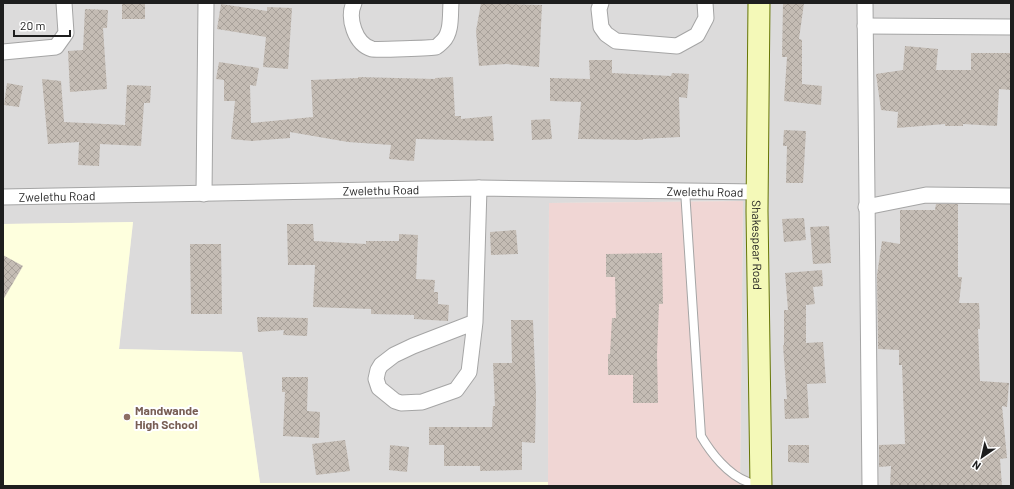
<svg xmlns="http://www.w3.org/2000/svg" width="1014" height="489" viewBox="0 0 1014 489" font-family="Barlow,sans-serif">
	<defs>
		<pattern id="building-cross-hatch" width="8" height="8" patternUnits="userSpaceOnUse"><rect width="8" height="8" fill="#c4bcb4"/><path d="M0 0l8 8M0 8l8-8" fill="none" stroke="#a8a19a"/></pattern>
	</defs>
	<rect width="100%" height="100%" fill="#efece4"/>
	<polygon fill="#dcdbdb" points="3,3 1011,3 1011,486 740,486 743,201 549,203 548,482 260,483 242,352 119,349 133,222 3,224"/>
	<polygon fill="#f0d6d4" points="743,201 740,486 548,486 549,203"/>
	<polygon fill="#feffde" points="133,222 119,349 242,352 260,483 548,482 548,486 3,486 3,224"/>
	<g fill="url(#building-cross-hatch)">
		<rect x="122" y="3" width="23" height="16"/>
		<polygon points="481,3 542,5 539,67 506,64 479,66 476,31"/>
		<polygon points="783,3 804,3 799,39 802,40 802,84 822,86 821,105 784,101 787,57 782,57"/>
		<polygon points="221,4 267,11 267,7 292,8 288,69 263,67 266,37 217,29"/>
		<polygon points="85,9 108,10 107,28 103,28 107,89 70,92 68,51 83,50"/>
		<polygon points="905,46 938,49 936,70 971,70 971,53 1011,53 1011,90 999,89 997,126 963,124 963,126 945,126 945,124 897,128 898,112 881,110 876,74 903,70"/>
		<polygon points="589,60 612,60 612,73 671,76 672,73 689,74 687,98 679,97 680,137 643,139 643,140 578,139 581,102 550,101 550,78 590,79"/>
		<polygon points="219,62 259,68 256,86 250,85 251,123 313,117 311,80 358,78 358,77 435,79 435,78 453,77 455,116 461,116 461,119 492,116 494,141 416,139 414,161 389,159 391,145 348,142 290,132 290,138 252,141 231,139 235,101 224,101 224,80 216,79"/>
		<polygon points="42,79 61,81 64,122 125,125 127,85 151,86 150,103 144,103 141,146 100,144 99,166 78,165 79,142 48,144"/>
		<polygon points="7,83 23,86 19,107 4,105"/>
		<polygon points="550,119 552,139 532,140 531,120"/>
		<polygon points="784,130 806,131 803,183 786,183 787,146 783,146"/>
		<polygon points="936,204 958,204 958,277 962,277 959,303 979,303 980,329 978,329 980,381 1009,383 1007,407 1002,406 1007,458 1000,459 1002,486 890,486 891,466 879,467 879,445 905,444 902,365 899,365 899,350 878,349 877,275 882,241 900,244 900,210 935,210"/>
		<polygon points="804,218 806,240 784,242 782,219"/>
		<polygon points="287,224 313,224 314,241 366,244 366,241 399,241 399,234 418,235 416,279 435,280 434,292 438,292 438,304 449,305 448,321 414,319 414,315 371,314 371,309 313,307 315,265 288,265"/>
		<polygon points="829,226 831,263 813,264 810,227"/>
		<polygon points="516,230 518,254 491,255 490,232"/>
		<polygon points="190,244 221,244 222,314 191,314"/>
		<polygon points="662,253 663,304 659,304 657,354 658,403 633,403 633,375 608,375 608,354 610,354 612,318 616,318 615,277 606,277 606,254"/>
		<polygon points="3,255 23,266 3,300"/>
		<polygon points="822,270 823,286 813,287 815,304 806,305 806,343 823,342 826,383 807,384 809,418 785,419 784,399 787,399 783,345 784,345 784,310 788,310 785,273"/>
		<polygon points="257,317 308,318 307,336 283,335 284,330 258,332"/>
		<polygon points="511,320 533,320 536,395 535,443 522,442 522,470 480,471 480,466 444,466 444,445 429,445 429,427 492,427 493,406 495,406 493,363 512,363"/>
		<polygon points="282,377 308,377 307,411 320,412 319,438 283,436 285,392 282,392"/>
		<polygon points="345,440 350,471 316,475 312,444"/>
		<polygon points="390,445 409,447 407,472 389,470"/>
		<polygon points="788,445 809,445 809,463 788,462"/>
	</g>
	<g fill="none" stroke-linecap="round" stroke-linejoin="round">
		<defs>
			<path id="lane" d="M685 190 701 436C711 453 728 475 748 482 751 484 756 483 760 484"/>
			<g id="street">
				<path d="M354 3C347 18 355 44 372 49 376 50 432 48 436 47 438 46 441 43 443 41 452 32 450 15 451 3"/>
				<polyline points="601,3 599,9 601,27 606,34 616,41 677,46 697,35 706,18 705,3"/>
				<polyline points="865,3 870,486"/>
				<polyline points="865,26 1011,27"/>
				<polyline points="3,52 56,47 66,33 64,3"/>
				<polyline points="204,194 206,3"/>
				<path id="s1" d="M3 197 479 188 758 192"/>
				<polyline points="866,207 926,195 1011,196"/>
				<polyline points="475,322 413,346 394,355 381,365 378,370 376,379 379,388 395,401 401,403 422,402 456,390 469,372 475,322 479,188"/>
			</g>
			<g id="secondary">
				<path id="s2" d="M759 3 757 211 761 486"/>
			</g>
		</defs>
		<use href="#lane" stroke="#a5a5a5" stroke-width="10"/>
		<use href="#street" stroke="#a5a5a5" stroke-width="17"/>
		<use href="#secondary" stroke="#667605" stroke-width="23"/>
		<use href="#lane" stroke="#fff" stroke-width="8"/>
		<use href="#street" stroke="#fff" stroke-width="15"/>
		<use href="#secondary" stroke="#f4f9b8" stroke-width="21"/>
	</g>
	<circle fill="#8d6e63" stroke="#fff" stroke-width="1.5" cx="127" cy="417" r="4"/>
	<g text-anchor="middle" dominant-baseline="central" stroke-width="4" stroke-linejoin="round" paint-order="stroke">
		<g font-size="12" fill="#1e1e1e" stroke="#fff">
			<text stroke="none"><textPath href="#s1" startOffset="378">Zwelethu Road</textPath></text>
			<text stroke="none"><textPath href="#s1" startOffset="702">Zwelethu Road</textPath></text>
			<text stroke="none"><textPath href="#s1" startOffset="54">Zwelethu Road</textPath></text>
			<text stroke="none"><textPath href="#s2" startOffset="242">Shakespear Road</textPath></text>
		</g>
		<g font-size="12" font-weight="bold" fill="#785e54" stroke="#fff" text-anchor="start">
			<text x="135" y="410">Mandwande<tspan x="135" dy="14">High School</tspan></text>
		</g>
	</g>
	<rect width="1014" height="489" fill="none" stroke="#1e1e1e" stroke-width="8"/>
	<g transform="translate(982 457) rotate(214)" stroke="#ffffff" stroke-width="3" paint-order="stroke">
	<path d="M0-3L7 15L0 10L-7 15Z" fill="#1e1e1e"/>
	<text y="-6" font-size="11" font-weight="bold" text-anchor="middle" fill="#1e1e1e">N</text>
	</g>
	<path d="M14 30v6h56v-6" fill="none" stroke="#1e1e1e" stroke-width="2"/>
	<text x="20" y="30" font-size="12" fill="#1e1e1e" stroke="#ffffff" stroke-width="3" paint-order="stroke">20 m</text>
</svg>
